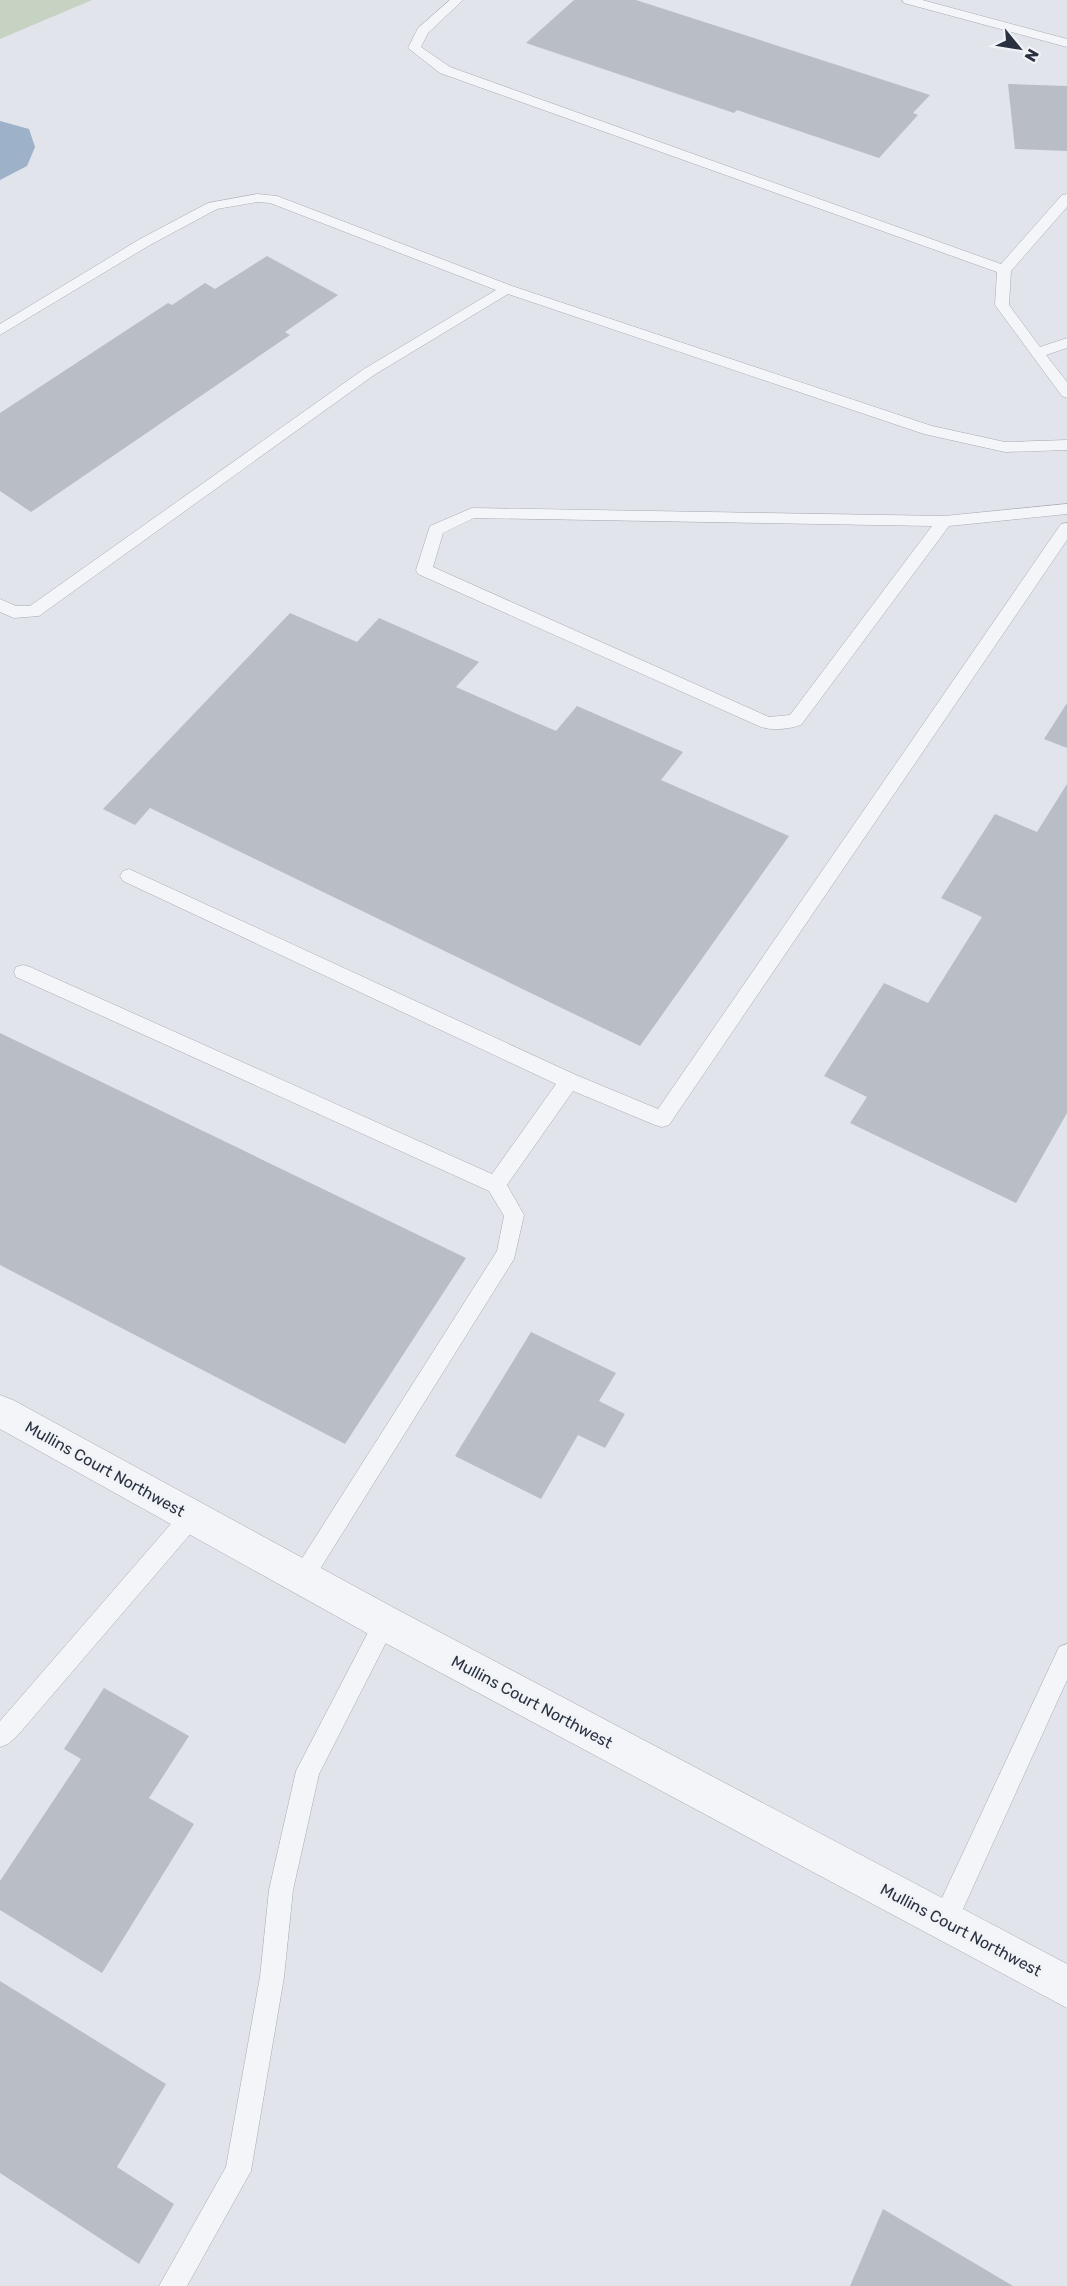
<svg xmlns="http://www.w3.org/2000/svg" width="1067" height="2286" viewBox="0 0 1067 2286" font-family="Rubik,sans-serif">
	<rect width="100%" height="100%" fill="#e1e4ea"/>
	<polygon fill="#c6d3c3" points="0,0 92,0 0,39"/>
	<polygon fill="#9db1c9" points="0,121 29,129 35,147 27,166 0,180"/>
	<g fill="#b9bdc6">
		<polygon points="574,0 636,0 930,95 913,113 918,115 879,158 737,110 734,113 526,43"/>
		<polygon points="1008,84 1067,86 1067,151 1015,149"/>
		<polygon points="267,256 338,295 285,332 290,335 31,512 0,491 0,413 168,303 172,305 205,283 215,289"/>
		<polygon points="290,613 357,642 379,618 479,662 456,687 556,731 577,706 683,752 661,780 789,836 640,1046 150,808 135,825 103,809"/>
		<polygon points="1067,703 1067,748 1044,739"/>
		<polygon points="1067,784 1067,1113 1016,1203 850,1123 867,1097 824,1076 884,983 928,1003 982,917 941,898 995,814 1037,832"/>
		<polygon points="0,1033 466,1258 345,1444 0,1265"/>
		<polygon points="531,1332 616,1373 599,1401 625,1414 605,1448 578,1435 541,1499 455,1456"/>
		<polygon points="104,1688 189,1736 149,1798 194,1824 102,1973 0,1910 0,1881 81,1759 64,1749"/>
		<polygon points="0,1981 166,2084 117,2167 174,2204 139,2264 0,2173"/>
		<polygon points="883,2209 1013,2286 850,2286"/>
	</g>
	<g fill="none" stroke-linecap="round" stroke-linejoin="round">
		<defs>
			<g id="lane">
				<polygon points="450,0 463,0 428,33 421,47 450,67 1001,264 1062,195 1067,194 1067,207 1011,271 1009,305 1040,347 1067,338 1067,348 1046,355 1067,382 1067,398 1062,396 995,305 997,272 440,73 408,48 418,28"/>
				<polygon points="902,0 922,0 1067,39 1067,47 904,3"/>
				<polygon points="257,194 277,196 512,286 932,426 1005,442 1067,440 1067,450 1005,452 924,434 508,294 374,375 39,616 14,618 0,612 0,599 16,606 30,606 364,369 496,290 270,203 257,202 217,209 150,245 0,335 0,324 140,239 208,203"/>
				<path d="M1067 504V514L949 526 801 725C789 729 773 731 761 727L418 574 416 570 430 526 472 508 944 516ZM474 518 932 526 790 715 769 717 433 567 443 533Z"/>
				<polygon points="1067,523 1067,540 669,1125 662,1127 655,1125 573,1091 507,1185 524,1215 514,1259 310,1585 302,1589 294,1585 291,1578 294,1571 497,1251 504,1216 489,1191 16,977 14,972 16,967 23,965 30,967 492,1174 556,1084 123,881 120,876 123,871 129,869 576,1075 658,1109 1061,524"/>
				<polygon points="191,1507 199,1510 202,1517 199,1524 18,1735 8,1744 0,1747 0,1721 183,1510"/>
				<polygon points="385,1612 393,1615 396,1623 319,1774 293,1890 284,1977 251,2171 187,2286 159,2286 226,2167 260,1977 269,1890 296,1771 377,1615"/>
				<polygon points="1067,1644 1067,1680 953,1931 944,1934 935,1931 932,1922 935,1913 1059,1647"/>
			</g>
			<polygon id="street" points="0,1395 13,1400 398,1610 1067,1964 1067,2008 372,1636 0,1429"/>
		</defs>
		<use href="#lane" stroke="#a6abb4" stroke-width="1"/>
		<use href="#street" stroke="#a6abb4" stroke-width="1"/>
		<use href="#lane" fill="#f4f5f8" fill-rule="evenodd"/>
		<use href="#street" fill="#f4f5f8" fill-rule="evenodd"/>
	</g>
	<g text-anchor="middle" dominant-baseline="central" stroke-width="6" stroke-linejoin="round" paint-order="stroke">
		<g font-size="16" fill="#2a3141" stroke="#f1f3f7">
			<text transform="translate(105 1469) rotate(29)">Mullins Court Northwest</text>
			<text transform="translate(532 1702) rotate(28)">Mullins Court Northwest</text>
			<text transform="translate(961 1930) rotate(28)">Mullins Court Northwest</text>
		</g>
	</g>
	<g transform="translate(1019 48) rotate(120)" stroke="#f1f3f7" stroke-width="4.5" paint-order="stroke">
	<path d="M0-4.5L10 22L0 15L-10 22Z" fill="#2a3141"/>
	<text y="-9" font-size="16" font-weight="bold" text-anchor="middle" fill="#2a3141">N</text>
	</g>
</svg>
